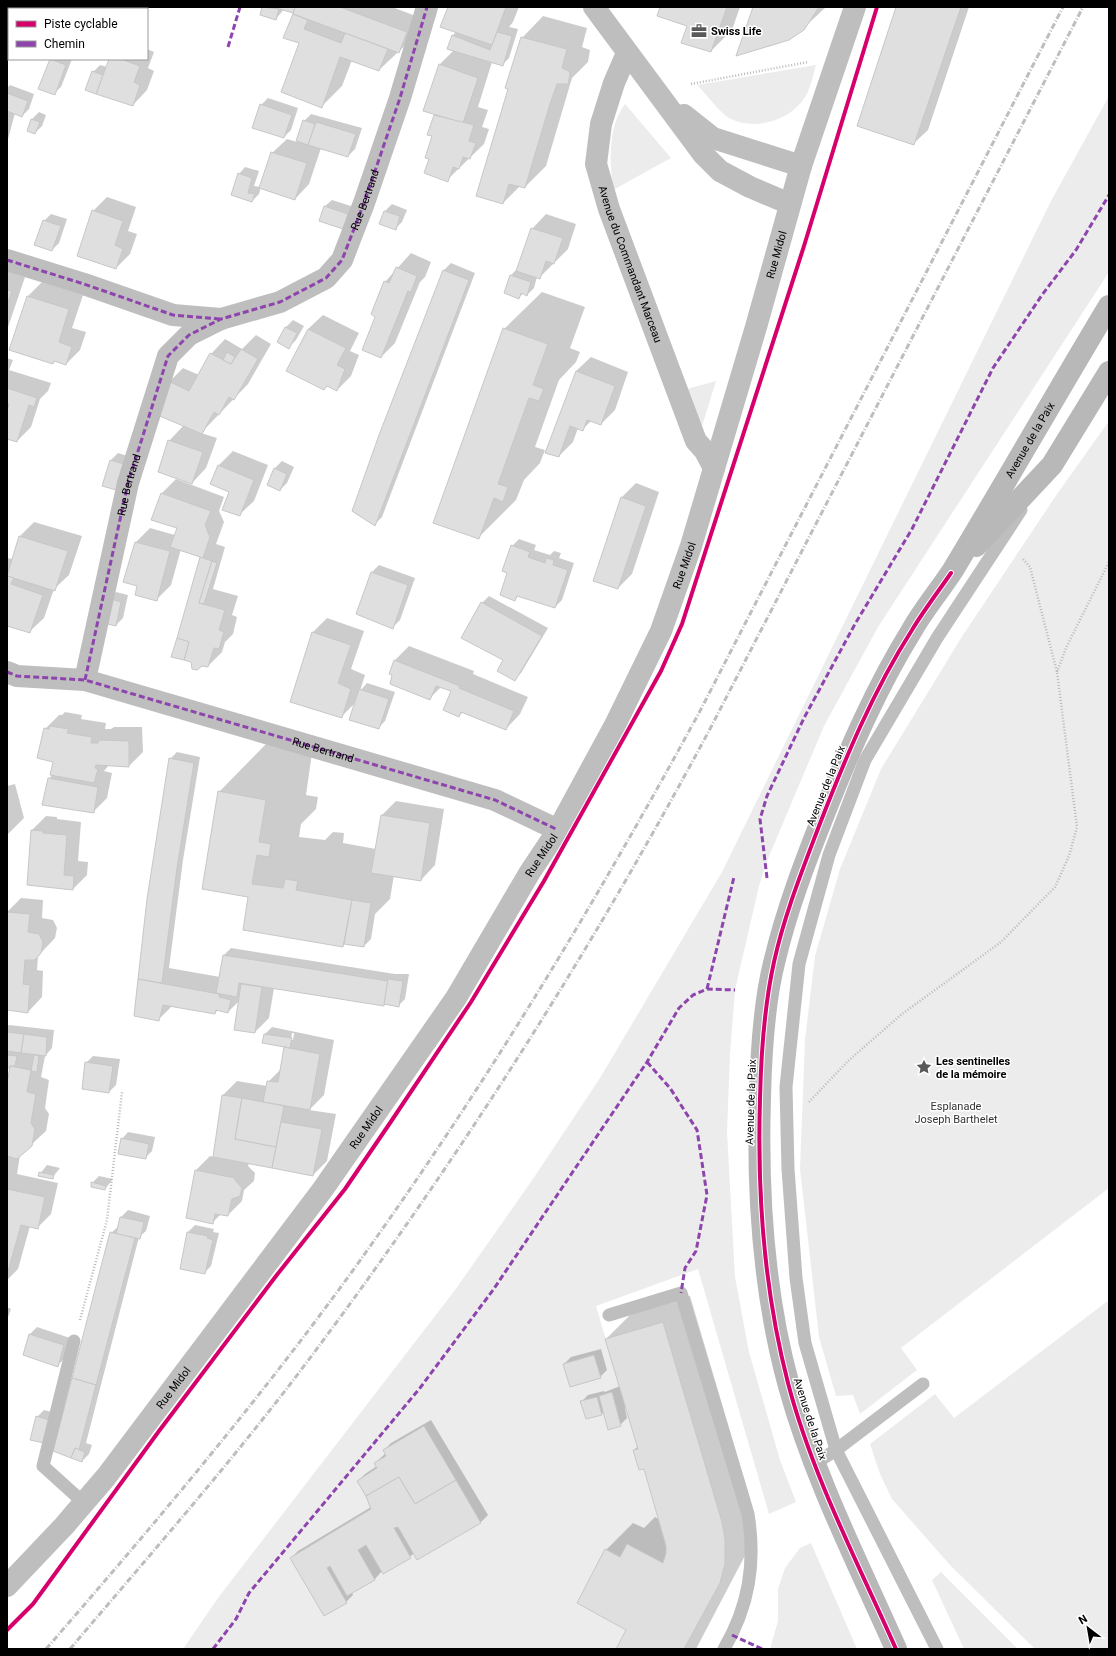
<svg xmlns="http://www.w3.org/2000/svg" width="1116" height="1656" viewBox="0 0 1116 1656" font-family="Roboto,sans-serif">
	<rect width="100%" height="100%" fill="#fff"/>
	<g fill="#ececec">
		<path d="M816 65C813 75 811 88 805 97 791 120 756 131 731 119 720 114 707 94 697 85Z"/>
		<polygon points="1109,96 1109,272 878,627 824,726 767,861 759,886 735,990 730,1054 727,1132 735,1277 749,1352 780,1460 796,1502 769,1514 698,1269 596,1306 638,1449 633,1450 639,1470 644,1469 666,1546 666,1553 663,1563 627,1544 620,1557 605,1549 577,1603 626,1630 616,1649 183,1649 218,1598 455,1290 535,1176 600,1078 722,872 1051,201"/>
		<path d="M625 104 671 158 613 190C610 161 607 128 625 104Z"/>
		<polygon points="716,381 702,426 687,389"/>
		<polygon points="1109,421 1109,1188 901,1348 917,1370 860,1414 853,1395 836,1396 819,1337 800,1169 805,1040 815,956 840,869 881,769 963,635 1055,497"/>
		<polygon points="1109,1300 1109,1647 1107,1649 1035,1649 950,1565 892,1499 880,1474 870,1444 935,1394 954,1418"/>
		<polygon points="811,1543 857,1649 770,1649 778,1621 778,1589 785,1568 800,1548"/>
		<polygon points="941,1572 1018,1649 964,1649 932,1580"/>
	</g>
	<g fill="#0003" fill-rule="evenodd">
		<polygon points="51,7 102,7 101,9 50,9"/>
		<polygon points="263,7 392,7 421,18 413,38 379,70 352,60 342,86 321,107 300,43 294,14 295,13 284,9 276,19 261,14"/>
		<polygon points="449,7 519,7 513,22 509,27 518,29 509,58 502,65 492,62 478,107 488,110 482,127 489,129 484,144 447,180 430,159 433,135 428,134 435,114 439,65 454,50 449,48 453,35 457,31"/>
		<polygon points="661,7 740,7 732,30 711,51 688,26"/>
		<polygon points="754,7 826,7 797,34 777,44 738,55"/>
		<polygon points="897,7 969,7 928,130 913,144"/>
		<polygon points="543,16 587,28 582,47 590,50 588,62 572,78 546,166 525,187 520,186 503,203 509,89 522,38"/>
		<polygon points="147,49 154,52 148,68 154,71 147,90 133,105 96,93 93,72 100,65 107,67 110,59 147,59"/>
		<polygon points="51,59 72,59 61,87 54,93 40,88"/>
		<polygon points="10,85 34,94 29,109 22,116 15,113 7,143 7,88"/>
		<polygon points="268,98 298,108 291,130 284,137 261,105"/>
		<polygon points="39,112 46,115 42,126 35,133 28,130 32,119"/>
		<polygon points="311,114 362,128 355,149 348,156 321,148 309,184 295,199 261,187 259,194 252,201 232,194 239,174 245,167 259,171 254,186 261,187 272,153 287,139 297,142 304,121"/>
		<polygon points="107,197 136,207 128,231 137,234 130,254 116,268 93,211"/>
		<polygon points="332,200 354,207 349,221 325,206"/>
		<polygon points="392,204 407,210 402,222 395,229 381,224 385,211"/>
		<polygon points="51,214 67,219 59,243 52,250 44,221"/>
		<polygon points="546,214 576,224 568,249 539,278 537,277 534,288 527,295 523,293 519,298 505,292 511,275 518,268 532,229"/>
		<polygon points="411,253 431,262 425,277 420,282 395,343 381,357 377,317 385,282"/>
		<polygon points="451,263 475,273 382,517 375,524 353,511 444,270"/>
		<polygon points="8,271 25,277 7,330 7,272"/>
		<polygon points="42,282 83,295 72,328 86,332 80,350 66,364 55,360 53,363 28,296"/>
		<polygon points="542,292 585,307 570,348 580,352 576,362 559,380 535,447 545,450 540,463 524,480 516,500 479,537 504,329"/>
		<polygon points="323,315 359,333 350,351 359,355 351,376 337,390 328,385 324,389 308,329"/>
		<polygon points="293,320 304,326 296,340 289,347 278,342 286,327"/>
		<polygon points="256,335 271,344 248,384 201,433 217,438 206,468 192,483 169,441 184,425 169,382 183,368 199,375 211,354 225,339 242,349"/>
		<polygon points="591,357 628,372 615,410 601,424 591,421 583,429 578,428 573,442 559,456 576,371"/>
		<polygon points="7,358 13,360 9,370 51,383 48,391 40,399 31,427 17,441 7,438 7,414 10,404 7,402"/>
		<polygon points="233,451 268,465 254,501 239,515 219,465"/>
		<polygon points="118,453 134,458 120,490 111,460"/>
		<polygon points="282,461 294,467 287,483 280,490 268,485 275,468"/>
		<polygon points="176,479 224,497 219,511 224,522 216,544 225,547 213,589 238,596 232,615 237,617 233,634 225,642 222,652 208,666 201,664 193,668 201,556 181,549 171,585 157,599 139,585 125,581 136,542 150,528 175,535 178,527 162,493"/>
		<polygon points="636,483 659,492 632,574 618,588 594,580 622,497"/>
		<polygon points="34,522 82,536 69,575 54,589 44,618 29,632 7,624 7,558 13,559 20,536"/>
		<polygon points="519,539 536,545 534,550 550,555 554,551 561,553 559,558 574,563 562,600 555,607 519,595 515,599 509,572 512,546"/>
		<polygon points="379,565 415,578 400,620 393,627 357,614 372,572"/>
		<polygon points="116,592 128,595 123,618 116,625 109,599"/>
		<polygon points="489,596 548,628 521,673 514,680 504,660 482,603"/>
		<polygon points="327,618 364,631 351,669 365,675 360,691 367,683 395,692 385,721 378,728 356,702 341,717 292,701 313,632"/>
		<polygon points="409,646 474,671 473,674 528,697 520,714 506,729 463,712 459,716 452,691 441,687 429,699 390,673 395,660"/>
		<polygon points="65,712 82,715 81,719 106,723 105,729 111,729 114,727 142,727 143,752 129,766 109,765 104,771 112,773 107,798 93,812 49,779 53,774 54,762 45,729 59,715 62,715"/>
		<polygon points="266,744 312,753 306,795 318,797 316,809 301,824 299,837 325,840 333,832 344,833 343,843 376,849 382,815 396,801 444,809 435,865 421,880 394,875 390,899 375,914 371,939 364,946 345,943 343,946 250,896 219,792"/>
		<polygon points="177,752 200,757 183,860 169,968 220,977 224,955 231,948 395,974 409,974 405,999 398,1006 274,988 269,1018 255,1032 240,1000 228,1012 218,1010 215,1013 173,1005 159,1019 136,1015 148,899 170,759"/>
		<polygon points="15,784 24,818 7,835 7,786"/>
		<polygon points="46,816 57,817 57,819 81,822 78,861 88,862 87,875 73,889 32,830"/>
		<polygon points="21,898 43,900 42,918 53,920 57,928 55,938 38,956 37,970 43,971 42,997 28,1012 7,1009 7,912"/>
		<polygon points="9,1025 54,1030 52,1048 45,1056 41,1077 49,1080 45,1108 49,1114 46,1131 20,1155 17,1174 58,1183 51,1214 37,1228 30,1226 18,1269 7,1280 7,1090 12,1065 7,1067 7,1052 9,1050 7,1050 7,1027"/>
		<path d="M272 1027 334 1040 324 1095 309 1110 336 1114 327 1161 313 1175 249 1163 248 1166 255 1173 254 1181 244 1190 242 1201 228 1215 221 1214 213 1222 196 1170 210 1156 214 1157 223 1095 237 1081 267 1086 268 1082 282 1068 286 1046 265 1034ZM292 1033H294L293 1040H291Z"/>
		<polygon points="93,1056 120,1059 116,1085 109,1092 86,1063"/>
		<polygon points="128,1132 155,1137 152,1151 145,1158 122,1139"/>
		<polygon points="47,1165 60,1168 52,1178 39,1175"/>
		<polygon points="99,1176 113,1179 105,1189 92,1183"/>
		<polygon points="128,1210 150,1216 146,1231 139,1237 86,1443 92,1445 89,1454 82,1461 54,1450 111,1233 119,1226 121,1217"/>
		<polygon points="195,1225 214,1229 213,1232 219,1233 211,1266 204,1273 188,1232"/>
		<polygon points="690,1296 749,1495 752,1512 750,1546 696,1649 617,1649 628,1630 606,1550 633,1523 644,1528 655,1517 660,1520 644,1468 634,1450 638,1446 627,1408 625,1409 627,1418 620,1425 604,1411 602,1414 586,1418 581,1402 588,1395 604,1391 605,1392 620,1386 606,1339 633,1312"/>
		<polygon points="7,1307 11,1309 7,1320"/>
		<polygon points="37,1327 70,1338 64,1359 57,1366 30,1334"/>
		<polygon points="601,1349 607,1370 600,1377 564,1364 571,1357"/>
		<polygon points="44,1410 56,1413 31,1439 37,1417"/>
		<polygon points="431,1420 488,1515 481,1522 418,1559 415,1553 384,1573 382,1571 375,1579 352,1592 353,1595 346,1602 291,1558 298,1551 371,1507 358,1481 365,1474 377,1466 375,1463 386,1453 384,1450 391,1443"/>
	</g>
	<g fill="#dfdfdf" stroke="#c7c7c7">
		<polygon points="50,7 93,7 93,9 49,9"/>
		<polygon points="262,7 279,9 276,20 260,15"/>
		<polygon points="273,7 295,7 293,13"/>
		<polygon points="295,7 340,7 407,32 399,53 293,14"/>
		<polygon points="448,7 506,7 492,45 440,27"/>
		<polygon points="660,7 727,7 711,52 681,43 687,26 657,16"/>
		<polygon points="753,7 819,7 804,30 789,40 736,56"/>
		<polygon points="896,7 961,7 914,145 857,126"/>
		<polygon points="293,14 308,20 304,29 341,43 345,33 388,49 379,71 340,57 322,108 281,92 299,43 283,38"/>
		<polygon points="497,32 512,36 503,66 447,49 452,35 490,50"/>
		<polygon points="521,37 567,49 562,68 569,71 570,74 568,84 557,84 550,104 525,188 509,184 503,204 476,196 508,89 505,88"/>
		<polygon points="50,59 66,65 55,95 38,89"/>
		<polygon points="109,59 121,59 140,66 134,82 140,85 133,106 96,94"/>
		<polygon points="439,64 478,78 463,123 423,111"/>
		<polygon points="92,71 103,75 96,94 85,90"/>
		<polygon points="7,93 28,101 22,117 7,111"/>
		<polygon points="260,104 292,115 284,138 252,128"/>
		<polygon points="434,115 474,125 469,141 476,143 470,159 463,157 459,169 453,167 448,182 424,173 429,159 425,158 432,136 427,135"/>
		<polygon points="31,119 40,122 35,134 27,131"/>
		<polygon points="303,120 315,124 308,145 296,141"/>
		<polygon points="316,122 356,134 348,157 308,145"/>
		<polygon points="271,152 307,163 295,200 259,188"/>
		<polygon points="238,173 252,178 248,193 255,194 252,202 231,195"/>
		<polygon points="324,206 348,214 343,229 319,221"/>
		<polygon points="92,210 123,221 115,245 123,249 116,269 77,256"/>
		<polygon points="384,211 400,216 396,230 379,224"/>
		<polygon points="43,220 61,226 52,251 34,245"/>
		<polygon points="531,228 563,238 554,264 546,261 540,279 516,271"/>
		<polygon points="396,267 417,276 411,292 408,291 381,358 362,350 375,317 371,314 384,281 389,283"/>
		<polygon points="443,270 469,280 375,526 352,511 379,435"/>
		<polygon points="510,275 531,282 527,296 521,293 519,299 504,293"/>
		<polygon points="7,290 12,291 7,305"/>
		<polygon points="27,296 69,309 59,342 72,347 66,365 54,361 53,364 9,350"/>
		<polygon points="285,327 297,333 289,349 277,342"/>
		<polygon points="503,328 548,344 533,385 544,389 539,401 529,398 498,484 508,487 503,502 494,498 479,539 433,523"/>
		<polygon points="308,329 346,348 337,365 345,369 337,391 327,386 324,390 286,371"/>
		<polygon points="241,349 258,359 234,400 229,397 219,415 214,412 202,434 155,414 168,381 189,391 210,353 231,364"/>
		<polygon points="227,352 235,357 231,364 223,360"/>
		<polygon points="576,371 615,386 601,425 587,420 583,431 570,426 559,457 545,453"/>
		<polygon points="7,388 37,398 34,407 29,405 17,442 7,439 7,411 9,404 7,403"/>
		<polygon points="168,440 203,452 192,484 158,472"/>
		<polygon points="110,460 128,465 120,491 102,486"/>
		<polygon points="218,465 254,480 240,516 222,510 229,492 210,484"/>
		<polygon points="274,468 287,474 280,491 267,485"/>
		<polygon points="161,493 211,511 205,525 210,537 203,558 170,547 177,528 151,520"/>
		<polygon points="621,497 646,506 618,589 593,581"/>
		<polygon points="19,536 68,551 55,591 7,576"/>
		<polygon points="135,542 170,551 157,601 135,595 137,586 123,582"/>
		<polygon points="511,545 530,552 528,557 545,563 546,558 554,560 553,565 568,570 555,608 517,596 515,601 500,595 507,573 502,571"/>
		<polygon points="200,557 212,561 199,603 225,610 219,630 224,632 219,649 214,648 208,667 202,666 197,670 192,669 191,662 184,660 189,642 177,638"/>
		<polygon points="212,561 217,563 204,604 199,603"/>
		<polygon points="371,572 408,585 393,629 356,614"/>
		<polygon points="7,576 14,578 11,584 43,595 30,633 7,626"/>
		<polygon points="108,598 121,602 116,626 103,623"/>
		<polygon points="481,602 542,636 515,681 497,671 503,660 461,638"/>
		<polygon points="312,632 351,645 338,683 351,689 342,718 290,702"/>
		<polygon points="177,638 189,642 184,660 171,657"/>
		<polygon points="394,660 460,686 459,688 514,711 506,730 461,712 459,717 443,710 451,691 436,686 430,700 390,684 392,675 389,674"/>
		<polygon points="359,689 389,699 379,729 349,720"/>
		<polygon points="50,726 69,729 67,733 92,737 91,743 98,743 99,740 129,741 129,767 96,765 95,768 98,769 94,783 50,775 53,762 37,758 44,728 49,729"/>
		<polygon points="169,758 194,763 177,868 162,983 138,979 147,899"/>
		<polygon points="48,778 98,787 94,813 42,805"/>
		<polygon points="218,791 266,800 259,842 271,844 269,857 257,855 252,884 283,888 285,879 298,881 296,890 352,900 343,947 243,930 248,897 202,889"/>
		<polygon points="381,815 430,823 421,881 371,873"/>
		<polygon points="31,830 43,831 43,833 67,835 64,875 74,876 73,890 27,885"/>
		<polygon points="352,900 371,903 364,947 344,944"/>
		<polygon points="7,912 30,914 28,932 39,934 43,942 41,953 35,960 25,960 23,984 30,985 28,1013 7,1010"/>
		<polygon points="223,955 388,981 384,1006 239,983 237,997 216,993"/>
		<polygon points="138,979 219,994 219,997 231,1000 228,1013 216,1010 215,1014 163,1005 159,1021 134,1016"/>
		<polygon points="388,979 403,981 399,1007 384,1004"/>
		<polygon points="241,984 262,987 255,1033 234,1030"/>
		<polygon points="7,1032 24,1034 21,1053 7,1051"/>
		<polygon points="24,1034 47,1037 46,1056 21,1053"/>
		<polygon points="264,1034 292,1038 290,1048 262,1043"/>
		<polygon points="284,1047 320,1054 310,1110 263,1102 267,1081 278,1082"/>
		<polygon points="7,1055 17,1056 15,1066 10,1066 10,1068 7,1068"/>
		<polygon points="34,1055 39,1056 37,1072 31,1071"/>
		<polygon points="85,1062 113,1066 109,1093 82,1089"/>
		<polygon points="10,1066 31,1070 27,1092 36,1094 31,1123 35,1129 32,1146 17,1159 7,1156 7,1084"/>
		<polygon points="222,1095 242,1098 235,1139 276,1147 272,1168 213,1157"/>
		<polygon points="242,1098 284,1106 276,1147 235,1139"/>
		<polygon points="281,1122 322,1129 313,1176 272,1168"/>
		<polygon points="121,1138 149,1144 146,1159 118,1154"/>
		<polygon points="195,1170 235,1178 235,1180 242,1188 240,1196 232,1199 228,1216 215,1214 213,1224 186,1218"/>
		<polygon points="39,1172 54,1175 53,1179 38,1176"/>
		<polygon points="91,1182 106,1186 105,1190 91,1187"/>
		<polygon points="7,1189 45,1197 38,1229 21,1225 7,1275"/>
		<polygon points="120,1217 144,1222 140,1239 116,1234"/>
		<polygon points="110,1232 135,1238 96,1385 72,1378"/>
		<polygon points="187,1232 208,1236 207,1238 213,1240 205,1274 180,1269"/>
		<polygon points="663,1322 722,1522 725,1539 725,1564 720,1583 684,1649 616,1649 626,1630 577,1603 605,1549 620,1557 627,1544 663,1563 666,1553 666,1546 644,1469 639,1470 633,1450 638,1449 605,1339"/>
		<polygon points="29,1334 64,1345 58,1367 23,1355"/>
		<polygon points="594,1355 601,1378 570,1387 563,1364"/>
		<polygon points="72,1378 96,1385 79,1450 75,1448 71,1458 53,1451"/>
		<polygon points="612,1392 621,1426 608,1430 599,1396"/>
		<polygon points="597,1397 602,1415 586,1419 580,1401"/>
		<polygon points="36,1416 49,1420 44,1443 30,1440"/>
		<polygon points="424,1426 456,1480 415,1504 399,1477 366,1496 357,1481 377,1468 374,1463 386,1456 383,1450"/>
		<polygon points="75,1448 85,1452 82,1462 71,1458"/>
		<polygon points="399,1477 415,1504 456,1480 481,1523 417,1560 398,1527 394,1528 411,1558 383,1574 366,1545 358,1550 375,1580 347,1596 330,1566 327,1568 347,1603 324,1616 290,1558 371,1509 366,1496"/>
	</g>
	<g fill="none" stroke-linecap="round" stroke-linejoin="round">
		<g stroke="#b9b9b9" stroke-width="2.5" stroke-dasharray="1 2" stroke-linecap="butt">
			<polyline points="691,84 808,62"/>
			<polyline points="1057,672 1066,648 1109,562"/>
			<polyline points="809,1102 848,1061 902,1014 1001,942 1055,887 1069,856 1077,827 1057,672 1030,567 1023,559"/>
			<polyline points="80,1320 107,1220 122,1092"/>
		</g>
		<g stroke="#bebebe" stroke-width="13">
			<path d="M609 1315 681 1293 748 1514C756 1563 749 1606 724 1649"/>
			<polyline points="74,1341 43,1466 84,1503"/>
			<polyline points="814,1464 836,1450 923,1384"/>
			<polyline points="937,1649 836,1450 805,1343 796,1278 788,1169 786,1087 799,964 829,855 865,760 937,638 1021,510"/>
		</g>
		<g stroke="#bebebe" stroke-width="22">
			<polyline points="594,7 703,154 720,171 750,187 790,204"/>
			<path id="s1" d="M627 53 614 83 601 124 596 164 609 209 696 441 705 451 714 468"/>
			<polyline points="684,115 713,138 801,166"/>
			<polyline points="7,260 84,284 173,315 221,319"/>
			<polyline points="7,672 17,676 85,680 495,800 558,830"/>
			<polyline points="85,680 128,483 168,356 189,335 221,319 280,302 326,278 342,260 364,203 400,98 427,7"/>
			<path id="s2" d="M7 1586 64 1526 106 1477 323 1189 456 998 530 872 558 830 615 725 661 631 691 546 756 327 801 166 855 7"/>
		</g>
		<g stroke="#b8b8b8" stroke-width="22">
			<polyline points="976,546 1052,465 1109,372"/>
			<path id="s3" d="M896 1649C858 1563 814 1477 789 1386 763 1292 757 1194 760 1097 761 1053 764 1001 775 959 787 909 805 862 824 814 849 751 876 688 912 630 924 609 940 590 953 570 1006 482 1056 394 1109 306"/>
		</g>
		<g stroke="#bebebe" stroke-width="3" stroke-dasharray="6 2 1 2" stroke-linecap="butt">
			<path d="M46 1649C152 1527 256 1404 351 1273 481 1093 594 906 700 711L1063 7"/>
			<path d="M70 1649C148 1557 228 1466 301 1370 454 1167 591 952 711 727L1083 7"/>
		</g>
		<g stroke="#8e44ad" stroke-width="3" stroke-dasharray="6 3" stroke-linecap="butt">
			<polyline points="228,47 240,7"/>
			<polyline points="7,260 84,284 173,315 221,319"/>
			<path id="s4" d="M7 672 17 676 85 680 495 800 558 830"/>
			<path id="s5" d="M85 680 128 483 168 356 189 335 221 319 280 302 326 278 342 260 364 203 400 98 427 7"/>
			<polyline points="767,878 760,819 767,796 804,718 855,624 912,529 993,368 1042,295 1076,250 1109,195"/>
			<polyline points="707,989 734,877"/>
			<polyline points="647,1062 670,1088 697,1130 707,1195 696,1251 685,1268 681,1293"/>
			<polyline points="732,1635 762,1649"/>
			<polyline points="213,1649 236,1619 249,1593 420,1388 493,1290 647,1062 679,1008 693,995 707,989 735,990"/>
		</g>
		<defs>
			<g id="cycleway">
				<polyline points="7,1630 33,1604 159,1431 276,1276 345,1189 390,1123 471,1002 544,881 661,671 682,624 804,246 877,7"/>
				<path d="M896 1649C858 1563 812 1475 788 1383 764 1290 757 1195 760 1099 761 1054 764 1007 774 962 784 916 802 871 819 826 845 759 873 691 912 630 924 610 938 592 951 573"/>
			</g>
		</defs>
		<use href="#cycleway" stroke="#fff" stroke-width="6"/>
		<use href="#cycleway" stroke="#d6006c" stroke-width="4"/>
	</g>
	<defs>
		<symbol id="office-bare" viewBox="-9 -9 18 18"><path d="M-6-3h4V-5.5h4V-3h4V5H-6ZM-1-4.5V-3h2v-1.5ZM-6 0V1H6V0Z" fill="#595959" stroke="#fff" stroke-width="2.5" paint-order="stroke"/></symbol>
		<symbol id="sight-bare" viewBox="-9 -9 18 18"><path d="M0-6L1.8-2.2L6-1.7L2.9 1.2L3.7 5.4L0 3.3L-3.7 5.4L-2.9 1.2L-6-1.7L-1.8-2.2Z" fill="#595959" stroke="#fff" stroke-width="2.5" paint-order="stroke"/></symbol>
	</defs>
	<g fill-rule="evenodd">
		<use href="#office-bare" x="688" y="20" width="22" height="22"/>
		<use href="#sight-bare" x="913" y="1056" width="22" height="22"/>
	</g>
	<g text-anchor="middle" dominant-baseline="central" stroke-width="3" stroke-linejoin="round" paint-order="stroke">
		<g font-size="11" font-weight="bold" fill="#000" stroke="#fff" text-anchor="start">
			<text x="711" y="31">Swiss Life</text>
			<text x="936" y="1061">Les sentinelles<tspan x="936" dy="13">de la mémoire</tspan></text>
		</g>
		<g font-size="11" fill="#000" stroke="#fff">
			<text stroke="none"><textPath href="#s5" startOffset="602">Rue Bertrand</textPath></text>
			<text stroke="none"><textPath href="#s2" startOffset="1555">Rue Midol</textPath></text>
			<text stroke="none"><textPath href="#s1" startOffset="222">Avenue du Commandant Marceau</textPath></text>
			<text stroke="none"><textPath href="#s3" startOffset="1296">Avenue de la Paix</textPath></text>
			<text stroke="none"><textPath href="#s5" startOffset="200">Rue Bertrand</textPath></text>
			<text stroke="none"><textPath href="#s2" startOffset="1231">Rue Midol</textPath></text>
			<text stroke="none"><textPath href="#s4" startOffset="327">Rue Bertrand</textPath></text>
			<text transform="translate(826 786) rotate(-68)">Avenue de la Paix</text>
			<text stroke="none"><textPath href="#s2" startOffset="907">Rue Midol</textPath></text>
			<text transform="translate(751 1102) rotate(-88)">Avenue de la Paix</text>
			<text stroke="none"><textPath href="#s2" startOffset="583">Rue Midol</textPath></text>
			<text stroke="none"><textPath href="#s2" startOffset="259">Rue Midol</textPath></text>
			<text transform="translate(810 1419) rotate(72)">Avenue de la Paix</text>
		</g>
		<g font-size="11" fill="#333" stroke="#fff">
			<text x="956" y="1106">Esplanade<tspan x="956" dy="13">Joseph Barthelet</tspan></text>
		</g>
	</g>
	<rect width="1116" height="1656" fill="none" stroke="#000000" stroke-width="16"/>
	<rect x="8" y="8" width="140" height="52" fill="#ffffff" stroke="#999999"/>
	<rect x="16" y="21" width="20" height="6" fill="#d6006c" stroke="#999999"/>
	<text x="44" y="28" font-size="12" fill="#000000">Piste cyclable</text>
	<rect x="16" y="41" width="20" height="6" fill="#8e44ad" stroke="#999999"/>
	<text x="44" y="48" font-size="12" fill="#000000">Chemin</text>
	<g transform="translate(1088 1628) rotate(329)" stroke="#ffffff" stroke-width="3" paint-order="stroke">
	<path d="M0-3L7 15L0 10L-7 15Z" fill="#000000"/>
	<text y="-6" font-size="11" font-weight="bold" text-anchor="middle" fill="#000000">N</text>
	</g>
</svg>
